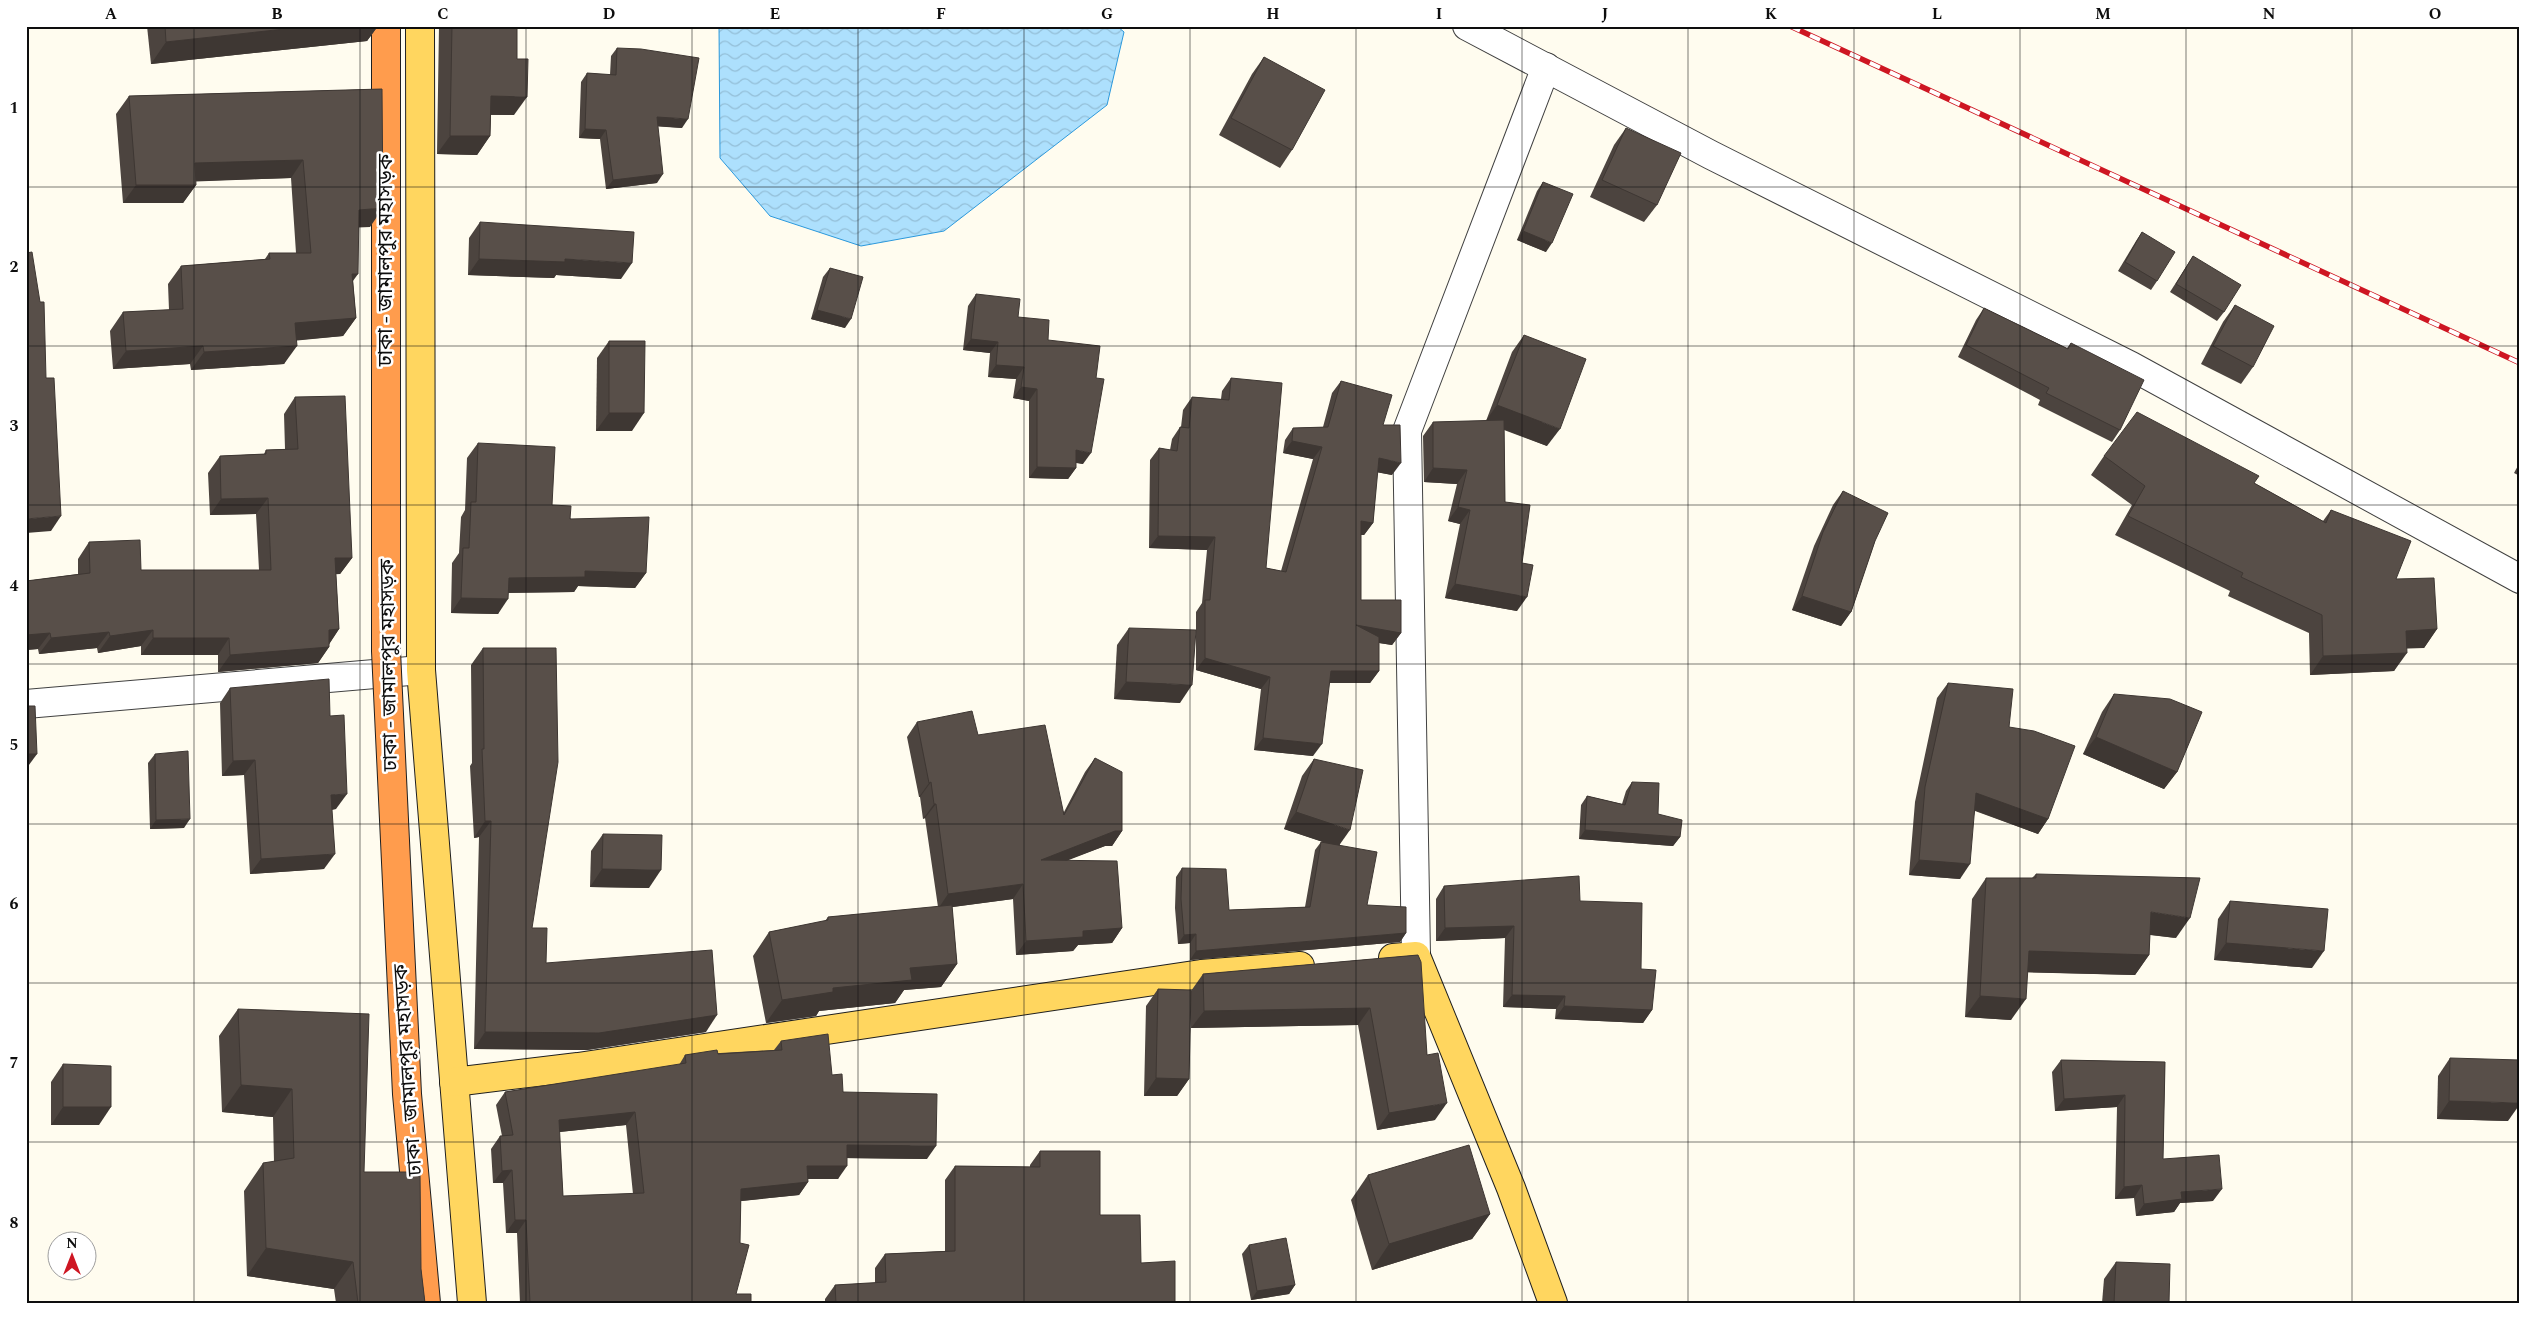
<svg xmlns="http://www.w3.org/2000/svg" width="2546" height="1329" viewBox="0 0 2546 1329" font-family="Spectral,'Noto Sans Bengali',serif">
	<defs>
		<pattern id="water-waves" width="16" height="10" patternUnits="userSpaceOnUse" patternTransform="scale(1.25)"><rect width="16" height="10" fill="#ade0fd"/><path d="M0 5q4-4 8 0t8 0" fill="none" stroke="#94bfd8"/></pattern>
	</defs>
	<rect width="100%" height="100%" fill="#fffcef"/>
	<polygon fill="url(#water-waves)" stroke="#2c99dc" points="719,26 1117,26 1124,32 1107,105 944,231 861,246 770,216 720,158"/>
	<g fill="none" stroke-linecap="round" stroke-linejoin="round">
		<defs>
			<g id="minor">
				<polyline points="1467,26 1711,155 2131,366 2520,579"/>
				<polyline points="26,704 421,670"/>
				<polyline points="1416,956 1407,431 1546,67"/>
			</g>
			<g id="major">
				<polyline points="420,26 421,670 472,1303"/>
				<polyline points="1393,958 1416,956 1511,1188 1553,1303"/>
				<polyline points="454,1082 578,1067 1201,974 1300,966"/>
			</g>
		</defs>
		<use href="#minor" stroke="#414141" stroke-width="30"/>
		<use href="#major" stroke="#1f1f1f" stroke-width="30"/>
		<use href="#minor" stroke="#fff" stroke-width="28"/>
		<use href="#major" stroke="#ffd65f" stroke-width="28"/>
		<defs>
			<polyline id="rail" points="1790,26 2520,363"/>
		</defs>
		<use href="#rail" stroke="#ce1622" stroke-width="5.5"/>
		<use href="#rail" stroke="#fff" stroke-width="4" stroke-dasharray="11" stroke-linecap="butt"/>
		<defs>
			<polyline id="highway-bridge" points="386,26 386,651 407,1094 426,1303"/>
		</defs>
		<use href="#highway-bridge" stroke="#1f1f1f" stroke-width="30" stroke-linecap="butt"/>
		<use href="#highway-bridge" stroke="#ff9c4d" stroke-width="28"/>
	</g>
	<g fill="#4c443f" fill-rule="evenodd">
		<polygon points="147,26 378,26 367,41 151,64"/>
		<polygon points="439,26 517,26 514,115 491,115 490,136 477,155 437,154"/>
		<polygon points="617,48 682,128 658,126 657,183 606,189 600,139 579,138 581,82 587,73 610,75 611,56"/>
		<polygon points="1264,57 1292,150 1280,168 1219,135 1252,74"/>
		<polygon points="382,89 370,227 359,227 353,281 356,318 343,336 297,340 284,364 191,370 190,364 113,369 110,331 123,312 169,310 168,284 181,266 265,259 269,253 296,253 291,178 195,181 196,185 183,203 123,203 116,114 129,96"/>
		<polygon points="1626,128 1657,205 1644,222 1590,197 1614,145"/>
		<polygon points="1543,182 1546,252 1517,240 1537,191"/>
		<polygon points="480,222 621,279 556,275 554,278 468,275 469,238"/>
		<polygon points="2142,232 2157,281 2151,290 2118,271 2136,241"/>
		<polygon points="2193,256 2224,312 2217,321 2170,292"/>
		<polygon points="830,268 845,328 811,319 823,277"/>
		<polygon points="976,294 1018,317 1048,340 1083,464 1076,463 1076,468 1068,479 1029,478 1029,401 1013,398 1016,379 988,377 990,353 963,350 968,306"/>
		<polygon points="2235,305 2253,367 2241,384 2201,364 2223,322"/>
		<polygon points="1984,308 2067,348 2071,343 2120,430 2112,442 2038,405 2040,400 1958,357 1976,320"/>
		<polygon points="1524,335 1547,446 1504,430 1505,502 1522,563 1517,611 1445,598 1460,524 1448,521 1457,484 1424,482 1423,436 1433,422 1486,421 1512,352"/>
		<polygon points="609,341 632,431 596,431 597,358"/>
		<polygon points="1231,378 1266,568 1281,571 1313,459 1283,453 1285,440 1293,428 1323,427 1332,393 1341,381 1383,425 1392,475 1377,472 1373,523 1364,535 1361,535 1361,600 1401,633 1392,645 1379,643 1379,671 1370,683 1329,683 1313,756 1254,750 1261,689 1196,670 1196,612 1202,603 1207,550 1149,548 1150,460 1159,448 1170,450 1172,439 1180,427 1181,427 1183,410 1192,397 1221,399 1222,391"/>
		<polygon points="295,397 352,558 340,574 336,574 339,629 329,644 329,647 318,663 218,672 218,655 141,655 141,646 98,653 97,648 39,654 38,649 26,650 26,581 78,574 78,559 89,542 141,570 259,570 256,514 210,515 208,473 220,456 264,454 266,450 285,449 284,414"/>
		<polygon points="478,443 552,505 646,573 635,588 578,586 574,592 508,593 498,614 451,613 452,563 459,553 461,517 465,510 467,458"/>
		<polygon points="2104,456 2254,483 2323,521 2331,510 2396,579 2437,629 2424,648 2407,648 2394,671 2310,675 2309,633 2228,596 2230,591 2115,535 2132,505 2091,475"/>
		<polygon points="2520,462 2520,476 2514,473"/>
		<polygon points="1843,491 1875,541 1851,612 1841,626 1792,610 1814,546 1833,505"/>
		<polygon points="1129,628 1180,703 1114,699 1117,645"/>
		<polygon points="483,648 532,928 546,963 706,1032 587,1050 474,1049 479,837 474,838 470,766 472,763 471,665"/>
		<polygon points="1948,683 2009,727 2048,819 2038,834 1975,811 1960,879 1909,875 1915,802 1937,698"/>
		<polygon points="230,688 330,716 336,809 332,810 324,869 250,874 244,775 222,776 220,703"/>
		<polygon points="2114,694 2177,772 2164,789 2083,754 2102,712"/>
		<polygon points="917,722 978,735 1064,812 1085,772 1095,758 1122,831 1112,846 1105,846 1067,860 1122,928 1112,943 1078,945 1073,951 1016,955 1013,899 952,907 957,964 941,987 904,990 895,1003 819,1011 816,1016 766,1023 753,956 769,932 825,921 828,917 938,907 925,818 923,819 920,797 919,797 907,737"/>
		<polygon points="155,754 184,828 150,829 148,763"/>
		<polygon points="1314,759 1340,845 1367,905 1406,933 1400,942 1190,960 1190,943 1178,944 1175,908 1176,877 1182,868 1229,910 1305,907 1315,850 1321,842 1323,842 1284,829 1302,776"/>
		<polygon points="1632,782 1658,814 1680,837 1673,846 1579,839 1581,805 1587,796 1622,804 1626,791"/>
		<polygon points="603,834 649,888 590,887 591,851"/>
		<polygon points="2036,874 2176,938 2150,935 2149,955 2135,975 2027,972 2011,1020 1965,1017 1972,899 1986,878 2032,878"/>
		<polygon points="1444,886 1580,901 1641,969 1652,1010 1643,1023 1555,1019 1556,1009 1503,1007 1505,938 1436,941 1436,899"/>
		<polygon points="2230,901 2312,968 2214,960 2218,919"/>
		<polygon points="1418,955 1427,1055 1435,1120 1377,1130 1358,1025 1191,1028 1191,992 1189,1079 1177,1096 1144,1096 1146,1006 1158,989 1191,991 1203,974"/>
		<polygon points="238,1009 364,1172 421,1269 425,1303 336,1303 334,1289 247,1276 244,1191 263,1163 274,1162 273,1117 222,1112 219,1036"/>
		<path d="M781 1041 832 1075 843 1092 927 1159 847 1158 838 1179H808V1182L799 1195 741 1201 736 1294 751 1303H520L517 1233H506L503 1183H493L491 1149 500 1136H502L496 1105 505 1092 679 1065 685 1055 774 1050ZM626 1125 633 1194 563 1196 559 1132Z"/>
		<polygon points="2450,1058 2508,1121 2437,1119 2438,1076"/>
		<polygon points="2061,1060 2165,1062 2163,1159 2213,1201 2180,1203 2174,1212 2136,1216 2134,1198 2115,1199 2117,1107 2055,1111 2052,1072"/>
		<polygon points="63,1064 99,1125 51,1125 51,1082"/>
		<polygon points="1040,1151 1100,1215 1175,1303 825,1303 825,1299 835,1285 875,1283 875,1268 885,1254 945,1251 945,1180 955,1166 1030,1167 1030,1165"/>
		<polygon points="1368,1175 1490,1214 1472,1239 1372,1270 1351,1200"/>
		<polygon points="1249,1245 1295,1285 1289,1294 1251,1300 1242,1254"/>
		<polygon points="2116,1262 2169,1303 2102,1303 2104,1279"/>
	</g>
	<g fill="#3e3733">
		<polygon points="312,26 378,26 367,41 151,64 166,42"/>
		<polygon points="491,96 527,97 514,115 478,114"/>
		<polygon points="657,117 688,119 682,128 651,126"/>
		<polygon points="585,129 606,130 600,139 579,138"/>
		<polygon points="450,136 490,136 477,155 437,154"/>
		<polygon points="303,160 291,178 182,182 195,163"/>
		<polygon points="663,174 657,183 606,189 613,180"/>
		<polygon points="136,185 196,185 183,203 123,203"/>
		<polygon points="383,208 370,227 346,228 359,210"/>
		<polygon points="1523,231 1552,243 1546,252 1517,240"/>
		<polygon points="479,259 565,259 632,263 621,279 556,275 554,278 468,275"/>
		<polygon points="352,274 358,274 345,292"/>
		<polygon points="817,310 851,319 845,328 811,319"/>
		<polygon points="356,318 343,336 282,342 295,323"/>
		<polygon points="971,339 998,342 990,353 963,350"/>
		<polygon points="203,346 190,364 113,369 126,351"/>
		<polygon points="297,346 284,364 191,370 204,352"/>
		<polygon points="996,365 1024,367 1016,379 988,377"/>
		<polygon points="1021,387 1037,389 1029,401 1013,398"/>
		<polygon points="1497,405 1560,429 1547,446 1485,422"/>
		<polygon points="609,413 644,413 632,431 596,431"/>
		<polygon points="1292,441 1322,447 1313,459 1283,453"/>
		<polygon points="1076,450 1091,453 1083,464 1068,461"/>
		<polygon points="1379,458 1401,463 1392,475 1370,471"/>
		<polygon points="1037,467 1076,468 1068,479 1029,478"/>
		<polygon points="1433,468 1467,470 1457,484 1424,482"/>
		<polygon points="268,498 256,514 210,515 221,499"/>
		<polygon points="1458,507 1470,510 1460,524 1448,521"/>
		<polygon points="61,516 51,531 26,533 26,519"/>
		<polygon points="1361,521 1373,523 1364,535 1352,534"/>
		<polygon points="1158,536 1215,537 1207,550 1149,548"/>
		<polygon points="335,558 352,558 340,574 324,575"/>
		<polygon points="585,571 646,573 635,588 578,586 574,592 498,593 509,578"/>
		<polygon points="1455,584 1527,597 1517,611 1445,598"/>
		<polygon points="1802,596 1851,612 1841,626 1792,610"/>
		<polygon points="461,598 508,599 498,614 451,613"/>
		<polygon points="1356,625 1401,633 1392,645 1347,638"/>
		<polygon points="339,629 328,646 329,630"/>
		<polygon points="2437,629 2424,648 2393,649 2406,631"/>
		<polygon points="153,630 141,646 98,653 110,636"/>
		<polygon points="109,632 97,648 39,654 51,638"/>
		<polygon points="50,633 38,649 26,650 26,635"/>
		<polygon points="153,638 229,638 218,655 141,655"/>
		<polygon points="329,647 318,663 218,672 230,655"/>
		<polygon points="2407,653 2394,671 2310,675 2323,656"/>
		<polygon points="1205,658 1270,677 1261,689 1196,670"/>
		<polygon points="1331,671 1379,671 1370,683 1322,683"/>
		<polygon points="1126,682 1192,685 1180,703 1114,699"/>
		<polygon points="2096,737 2177,772 2164,789 2083,754"/>
		<polygon points="1263,738 1322,744 1313,756 1254,750"/>
		<polygon points="26,754 37,754 26,769"/>
		<polygon points="255,760 244,775 222,776 233,761"/>
		<polygon points="931,782 920,797 919,797 929,783"/>
		<polygon points="1976,793 2048,819 2038,834 1966,807"/>
		<polygon points="347,794 336,809 320,810 331,795"/>
		<polygon points="934,804 936,804 925,818 923,819"/>
		<polygon points="1296,812 1350,830 1338,847 1284,829"/>
		<polygon points="190,819 184,828 150,829 156,820"/>
		<polygon points="485,821 491,821 479,837 474,838"/>
		<polygon points="1585,830 1680,837 1673,846 1579,839"/>
		<polygon points="1115,831 1122,831 1112,846 1105,846 1030,875 1041,860"/>
		<polygon points="335,854 324,869 250,874 261,859"/>
		<polygon points="1919,860 1970,864 1960,879 1909,875"/>
		<polygon points="602,869 661,870 649,888 590,887"/>
		<polygon points="1023,884 1013,899 938,909 948,894"/>
		<polygon points="2151,912 2190,918 2176,938 2136,933"/>
		<polygon points="1514,926 1505,938 1436,941 1445,928"/>
		<polygon points="1122,928 1112,943 1078,945 1073,951 1016,955 1026,941 1083,931"/>
		<polygon points="1406,933 1400,942 1190,960 1196,951"/>
		<polygon points="1196,934 1190,943 1178,944 1184,935"/>
		<polygon points="2226,943 2324,951 2312,968 2214,960"/>
		<polygon points="2029,951 2149,955 2135,975 2014,972"/>
		<polygon points="957,964 941,987 904,990 895,1003 819,1011 816,1016 766,1023 782,1000 833,988 910,968"/>
		<polygon points="1512,995 1565,996 1556,1009 1503,1007"/>
		<polygon points="1980,996 2026,999 2011,1020 1965,1017"/>
		<polygon points="1564,1006 1652,1010 1643,1023 1555,1019"/>
		<polygon points="1370,1008 1358,1025 1191,1028 1204,1011"/>
		<polygon points="717,1015 706,1032 587,1050 474,1049 485,1032"/>
		<polygon points="1156,1078 1189,1079 1177,1096 1144,1096"/>
		<polygon points="241,1085 292,1089 273,1117 222,1112"/>
		<polygon points="2125,1095 2117,1107 2055,1111 2064,1099"/>
		<polygon points="2449,1101 2520,1103 2520,1104 2508,1121 2437,1119"/>
		<polygon points="1447,1103 1435,1120 1377,1130 1389,1113"/>
		<polygon points="63,1107 111,1107 99,1125 51,1125"/>
		<polygon points="635,1112 626,1125 550,1133 559,1120"/>
		<polygon points="847,1145 936,1146 927,1159 838,1158"/>
		<polygon points="807,1166 847,1166 838,1179 798,1179"/>
		<polygon points="512,1170 503,1183 493,1183 502,1171"/>
		<polygon points="808,1182 799,1195 732,1202 741,1189"/>
		<polygon points="2142,1185 2134,1198 2115,1199 2124,1187"/>
		<polygon points="2222,1189 2213,1201 2180,1203 2174,1212 2136,1216 2144,1204 2181,1192"/>
		<polygon points="1490,1214 1472,1239 1372,1270 1389,1244"/>
		<polygon points="515,1220 526,1220 517,1233 506,1233"/>
		<polygon points="266,1248 353,1262 334,1289 247,1276"/>
		<polygon points="1295,1285 1289,1294 1251,1300 1257,1291"/>
	</g>
	<g fill="#584f49" stroke="#3e3733" fill-rule="evenodd">
		<polygon points="165,26 312,26 166,42"/>
		<polygon points="452,26 517,26 517,59 528,59 527,97 491,96 490,136 450,136"/>
		<polygon points="617,48 641,49 699,58 688,119 657,117 663,174 613,180 606,130 585,129 587,73 616,75"/>
		<polygon points="1264,57 1325,90 1292,150 1231,118"/>
		<polygon points="382,89 383,208 359,210 358,274 352,274 356,318 295,323 297,346 204,352 203,346 126,351 123,312 183,309 181,266 270,259 269,253 311,253 303,160 195,163 196,185 136,185 129,96"/>
		<polygon points="1626,128 1681,153 1657,205 1602,180"/>
		<polygon points="1543,182 1573,194 1552,243 1523,231"/>
		<polygon points="480,222 634,232 632,263 565,259 565,262 479,259"/>
		<polygon points="2142,232 2175,252 2157,281 2125,262"/>
		<polygon points="32,252 40,302 44,302 46,378 54,378 61,516 26,519 26,253"/>
		<polygon points="2193,256 2241,285 2224,312 2176,284"/>
		<polygon points="830,268 863,277 851,319 817,310"/>
		<polygon points="976,294 1020,299 1018,317 1049,320 1048,340 1100,346 1096,378 1104,379 1091,453 1076,450 1076,468 1037,467 1037,389 1021,387 1024,367 996,365 998,342 971,339"/>
		<polygon points="2235,305 2274,326 2253,367 2213,346"/>
		<polygon points="1984,308 2068,349 2071,343 2144,380 2120,430 2046,393 2049,388 1966,345"/>
		<polygon points="1524,335 1586,359 1560,429 1497,405"/>
		<polygon points="609,341 645,341 644,413 609,413"/>
		<polygon points="1231,378 1282,383 1266,568 1286,572 1322,447 1292,441 1293,428 1328,427 1341,381 1392,395 1383,425 1400,425 1401,463 1379,458 1373,523 1361,521 1361,600 1401,600 1401,633 1356,625 1379,637 1379,671 1331,671 1322,744 1263,738 1270,677 1205,658 1205,600 1210,600 1215,537 1158,536 1159,448 1177,451 1180,427 1189,428 1192,397 1229,400"/>
		<polygon points="345,396 352,558 335,558 339,629 329,630 329,647 230,655 229,638 153,638 153,630 110,636 109,632 51,638 50,633 26,635 26,581 90,573 89,542 140,540 141,570 271,570 268,498 221,499 220,456 266,454 266,450 298,449 295,397"/>
		<polygon points="2137,412 2259,476 2254,483 2326,523 2331,510 2411,541 2396,579 2434,578 2437,629 2406,631 2407,653 2323,656 2322,615 2241,577 2243,573 2128,516 2145,486 2104,456"/>
		<polygon points="1504,420 1505,502 1530,505 1522,563 1533,565 1527,597 1455,584 1470,510 1458,507 1467,470 1433,468 1433,422"/>
		<polygon points="478,443 555,447 552,505 571,506 570,519 649,517 646,573 585,571 585,577 509,578 508,599 461,598 463,548 469,548 471,502 476,502"/>
		<polygon points="1843,491 1888,513 1875,541 1851,612 1802,596 1823,532"/>
		<polygon points="1129,628 1196,630 1192,685 1126,682"/>
		<polygon points="483,648 556,648 558,762 532,928 547,928 546,963 712,950 717,1015 599,1033 485,1032 491,821 485,821 482,749 484,749"/>
		<polygon points="329,679 330,716 344,715 347,794 331,795 335,854 261,859 255,760 233,761 230,688"/>
		<polygon points="1948,683 2013,689 2009,727 2034,731 2075,746 2048,819 1976,793 1970,864 1919,860 1925,787"/>
		<polygon points="2114,694 2170,699 2202,712 2177,772 2096,737"/>
		<polygon points="26,706 35,706 37,754 26,754"/>
		<polygon points="972,711 978,735 1045,725 1064,815 1095,758 1122,772 1122,831 1115,831 1041,860 1117,861 1122,928 1083,931 1083,937 1026,941 1023,884 948,894 936,804 934,804 931,782 929,783 917,722"/>
		<polygon points="188,751 190,819 156,820 155,754"/>
		<polygon points="1314,759 1363,770 1350,830 1296,812"/>
		<polygon points="1632,782 1659,783 1658,814 1682,820 1680,837 1585,830 1587,796 1625,805"/>
		<polygon points="603,834 662,835 661,870 602,869"/>
		<polygon points="1321,842 1377,852 1367,905 1406,907 1406,933 1196,951 1196,934 1184,935 1181,899 1182,868 1226,869 1229,910 1310,907"/>
		<polygon points="2036,874 2200,878 2190,918 2151,912 2149,955 2029,951 2026,999 1980,996 1986,878 2036,878"/>
		<polygon points="1579,876 1580,901 1642,903 1641,969 1656,970 1652,1010 1564,1006 1565,996 1512,995 1514,926 1445,928 1444,886"/>
		<polygon points="2230,901 2328,909 2324,951 2226,943"/>
		<polygon points="952,905 957,964 910,968 912,980 833,988 833,992 782,1000 769,932 828,920 828,917"/>
		<polygon points="1418,955 1421,962 1427,1055 1438,1053 1447,1103 1389,1113 1370,1008 1204,1011 1203,974"/>
		<polygon points="1158,989 1191,990 1189,1079 1156,1078"/>
		<polygon points="238,1009 369,1014 364,1172 420,1172 421,1269 425,1303 358,1303 353,1262 266,1248 263,1163 294,1158 292,1089 241,1085"/>
		<path d="M828 1034 832 1075 842 1074 843 1092 937 1094 936 1146 847 1145V1166H807L808 1182 741 1189 740 1243 749 1245 736 1294H751V1303H530L526 1220H515L512 1170 502 1171 500 1136 513 1135 505 1092 686 1063 685 1055 717 1050 718 1054 782 1050 781 1041ZM635 1112 644 1193 563 1196 559 1120Z"/>
		<polygon points="2450,1058 2520,1060 2520,1103 2449,1101"/>
		<polygon points="2061,1060 2165,1062 2163,1159 2219,1155 2222,1189 2181,1192 2182,1199 2144,1204 2142,1185 2124,1187 2125,1095 2064,1099"/>
		<polygon points="63,1064 111,1066 111,1107 63,1107"/>
		<polygon points="1469,1145 1490,1214 1389,1244 1368,1175"/>
		<polygon points="1040,1151 1100,1151 1100,1215 1140,1215 1141,1263 1175,1261 1175,1303 836,1303 835,1285 886,1282 885,1254 955,1251 955,1166 1040,1167"/>
		<polygon points="1286,1238 1295,1285 1257,1291 1249,1245"/>
		<polygon points="2116,1262 2170,1264 2169,1303 2114,1303"/>
		<rect x="26" y="1270" width="1" height="33"/>
	</g>
	<path fill="none" stroke="#0e0e0e" stroke-width="1" stroke-opacity="0.55" d="M194 26V1303M360 26V1303M526 26V1303M692 26V1303M858 26V1303M1024 26V1303M1190 26V1303M1356 26V1303M1522 26V1303M1688 26V1303M1854 26V1303M2020 26V1303M2186 26V1303M2352 26V1303M26 187H2520M26 346H2520M26 505H2520M26 664H2520M26 824H2520M26 983H2520M26 1142H2520"/>
	<g text-anchor="middle" dominant-baseline="central" stroke-width="5" stroke-linejoin="round" paint-order="stroke">
		<g font-size="20" fill="#0e0e0e" stroke="#fff">
			<text transform="translate(386 260) rotate(-90)">ঢাকা - জামালপুর মহাসড়ক</text>
			<text transform="translate(389 665) rotate(-91)">ঢাকা - জামালপুর মহাসড়ক</text>
			<text transform="translate(408 1070) rotate(-94)">ঢাকা - জামালপুর মহাসড়ক</text>
		</g>
	</g>
	<rect width="2546" height="1329" fill="none" stroke="#ffffff" stroke-width="55"/>
	<g transform="translate(72 1256)"><circle r="24" fill="#ffffff" stroke="#9f9f9f"/>
	<path d="M0-4L9 19L0 12L-9 19Z" fill="#ce1622"/>
	<text y="-8" font-size="14" font-weight="bold" text-anchor="middle" fill="#0e0e0e">N</text>
	</g>
	<rect x="28" y="28" width="2490" height="1274" fill="none" stroke="#0e0e0e" stroke-width="2"/>
	<g font-size="16" text-anchor="middle" font-weight="bold" fill="#0e0e0e">
		<text x="111" y="19">A</text>
		<text x="277" y="19">B</text>
		<text x="443" y="19">C</text>
		<text x="609" y="19">D</text>
		<text x="775" y="19">E</text>
		<text x="941" y="19">F</text>
		<text x="1107" y="19">G</text>
		<text x="1273" y="19">H</text>
		<text x="1439" y="19">I</text>
		<text x="1605" y="19">J</text>
		<text x="1771" y="19">K</text>
		<text x="1937" y="19">L</text>
		<text x="2103" y="19">M</text>
		<text x="2269" y="19">N</text>
		<text x="2435" y="19">O</text>
		<text x="14" y="113">1</text>
		<text x="14" y="272">2</text>
		<text x="14" y="431">3</text>
		<text x="14" y="591">4</text>
		<text x="14" y="750">5</text>
		<text x="14" y="909">6</text>
		<text x="14" y="1068">7</text>
		<text x="14" y="1228">8</text>
	</g>
</svg>
